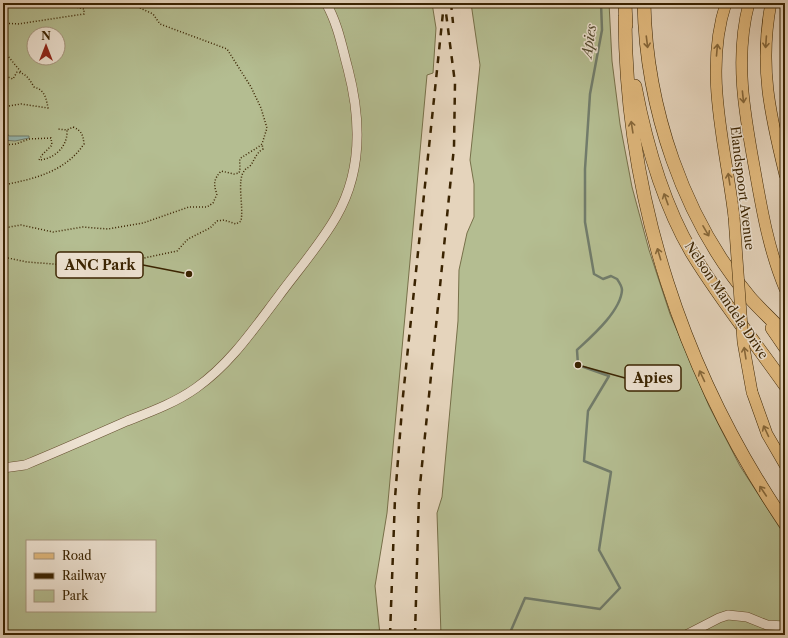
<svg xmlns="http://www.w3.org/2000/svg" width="788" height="638" viewBox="0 0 788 638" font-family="'Libre Caslon Text',serif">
	<rect width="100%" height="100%" fill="#e5d4bc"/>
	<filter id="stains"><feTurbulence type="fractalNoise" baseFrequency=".005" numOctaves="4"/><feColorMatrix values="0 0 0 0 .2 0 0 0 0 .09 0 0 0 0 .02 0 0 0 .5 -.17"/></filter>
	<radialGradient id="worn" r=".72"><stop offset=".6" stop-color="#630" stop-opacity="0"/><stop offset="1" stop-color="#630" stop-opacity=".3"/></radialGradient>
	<g fill="#b4bd91" stroke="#777049" fill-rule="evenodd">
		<path d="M3 3H432L436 28 433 73 427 75 387 513 375 586 380 635H3ZM34 34H58V58H34ZM27 541H155V611H27Z"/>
		<polygon points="471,3 609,3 612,61 620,124 632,187 649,250 670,314 709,406 740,466 785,536 785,635 441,635 437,513 442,497 458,321 459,270 467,233 474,217 474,184 470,160 480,65"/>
	</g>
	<polygon fill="#96b8b2" stroke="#717c6b" points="3,128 9,136 29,136 29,138 15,141 3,140"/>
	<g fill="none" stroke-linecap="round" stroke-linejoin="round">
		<path stroke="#717c6b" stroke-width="2.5" d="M509 635 525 598 600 609 620 588 599 550 611 472 584 461 588 411 609 376 578 365 577 350C591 337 621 311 622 290 622 286 619 282 617 279L611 276 603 279 594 274 585 222V169L590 94 602 30 601 3"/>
		<defs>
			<g id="minor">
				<path d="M3 468 25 465C59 451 93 436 127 421 150 412 175 403 196 388 230 364 253 330 278 297 297 271 320 245 336 217 363 171 361 119 348 69 342 47 338 24 326 3"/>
				<polyline points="686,635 719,618 728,615 747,617 767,625 785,626"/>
			</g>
			<g id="major">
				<path d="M726 3C703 73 726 147 734 217"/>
				<path d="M749 3C734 59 745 116 755 171 762 211 769 251 785 289"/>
				<path d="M771 3C759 66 770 114 785 175"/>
				<polyline points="752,392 767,434 785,465"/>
			</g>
			<g id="highway">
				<polyline points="625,3 626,25"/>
				<path d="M644 3C646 107 683 219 751 299 762 311 774 322 785 334"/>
				<path d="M625 18C626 199 683 373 785 523"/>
				<path d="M635 86C646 144 662 202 692 253 720 299 754 341 785 385"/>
				<polyline points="772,328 785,347"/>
			</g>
		</defs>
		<use href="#minor" stroke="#654f30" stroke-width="10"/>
		<use href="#major" stroke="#3a2301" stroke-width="12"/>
		<use href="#highway" stroke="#3a2301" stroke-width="14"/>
		<g stroke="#3a2301" stroke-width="1.5" stroke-dasharray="1 2" stroke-linecap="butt">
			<polyline points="129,3 153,14 160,24 227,49 251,87 261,108 267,128 262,144"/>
			<polyline points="3,23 18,24 84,14 84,9 61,3"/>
			<polyline points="3,50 21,72"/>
			<path d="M3 75 13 79 17 72C26 73 30 80 34 87 45 90 46 98 48 108L21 104 3 107"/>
			<path d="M3 145 16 144 29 139 51 138 52 145 42 155 39 160C54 159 68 147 67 130L58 129"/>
			<path d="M3 185C34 179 65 172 84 144 83 135 82 131 73 127L67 130"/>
			<path d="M3 225 9 227 21 225 53 232 83 227 108 229 143 223 189 207H207L213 203 217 194C213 184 214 179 221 171L234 174 239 173C241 168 239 163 240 159 241 157 258 148 262 144L263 149C255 154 255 160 250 166 248 168 246 168 245 170 236 179 244 206 241 221L236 224 224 220 217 221 210 228 188 239 177 251 144 258H126L109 263 90 262 66 265 27 262 3 257"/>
		</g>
		<use href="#minor" stroke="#eee3d3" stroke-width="9"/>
		<use href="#major" stroke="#e2ba7e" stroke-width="11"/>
		<use href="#highway" stroke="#e2ba7e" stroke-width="13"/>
		<g stroke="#3a2301" stroke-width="2.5" stroke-dasharray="7 7" stroke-linecap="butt">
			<polyline points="451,3 453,23"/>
			<polyline points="390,635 395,498 403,396 444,3"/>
			<polyline points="415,635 419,495 454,147 455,83 446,13"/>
		</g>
		<defs>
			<polyline id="major-bridge" points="734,217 743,342 752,392"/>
		</defs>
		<use href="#major-bridge" stroke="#3a2301" stroke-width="12" stroke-linecap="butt"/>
		<use href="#major-bridge" stroke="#e2ba7e" stroke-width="11"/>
	</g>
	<defs><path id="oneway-shaft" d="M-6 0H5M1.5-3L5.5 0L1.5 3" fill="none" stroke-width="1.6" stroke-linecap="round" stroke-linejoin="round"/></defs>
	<g stroke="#866739">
		<use href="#oneway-shaft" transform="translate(647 42) rotate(83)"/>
		<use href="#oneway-shaft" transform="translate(766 42) rotate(94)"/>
		<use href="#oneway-shaft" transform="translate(717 50) rotate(-85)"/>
		<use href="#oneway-shaft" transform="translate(743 97) rotate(84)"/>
		<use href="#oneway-shaft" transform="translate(632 127) rotate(-99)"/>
		<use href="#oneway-shaft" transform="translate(729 179) rotate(-99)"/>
		<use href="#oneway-shaft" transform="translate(666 199) rotate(-110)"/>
		<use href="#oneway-shaft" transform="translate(706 231) rotate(60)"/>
		<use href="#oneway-shaft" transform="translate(659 254) rotate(-107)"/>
		<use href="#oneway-shaft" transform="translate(745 353) rotate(-99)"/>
		<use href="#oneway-shaft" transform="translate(702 376) rotate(-115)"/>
		<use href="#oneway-shaft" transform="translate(766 431) rotate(-115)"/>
		<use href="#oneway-shaft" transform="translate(763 491) rotate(-124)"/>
	</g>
	<g text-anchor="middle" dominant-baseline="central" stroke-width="3" stroke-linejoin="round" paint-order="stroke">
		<g font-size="13" fill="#3a2301" stroke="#eee3d3">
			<text transform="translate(743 188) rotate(83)">Elandspoort Avenue</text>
			<text transform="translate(727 300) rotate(56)">Nelson Mandela Drive</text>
		</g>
		<g font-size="14" font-style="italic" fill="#51482d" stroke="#eee3d3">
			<text transform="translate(589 41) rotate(-82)">Apies</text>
		</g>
	</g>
	<path fill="none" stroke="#3a2301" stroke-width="1.5" d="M189 274L143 265M578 365L625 378"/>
	<g fill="#3a2301" stroke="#eee3d3" stroke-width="1.5">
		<circle cx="189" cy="274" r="4"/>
		<circle cx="578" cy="365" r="4"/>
	</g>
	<g fill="#eee3d3" stroke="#3a2301" stroke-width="1.5">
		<rect x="56" y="252" width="87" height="26" rx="4"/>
		<rect x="625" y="365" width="56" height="26" rx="4"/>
	</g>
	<g font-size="14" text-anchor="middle" font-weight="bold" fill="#3a2301">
		<text x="100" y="270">ANC Park</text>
		<text x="653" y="383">Apies</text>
	</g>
	<rect width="788" height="638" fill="none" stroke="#e5d4bc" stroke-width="16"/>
	<rect x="4" y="4" width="780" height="630" fill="none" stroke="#3a2301" stroke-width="2"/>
	<rect x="8" y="8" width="772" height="622" fill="none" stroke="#3a2301"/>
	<rect x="26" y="540" width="130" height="72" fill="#eee3d3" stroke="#a6967f"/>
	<rect x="34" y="553" width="20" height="6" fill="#e2ba7e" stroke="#a6967f"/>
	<text x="62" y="560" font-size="12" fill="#3a2301">Road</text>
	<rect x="34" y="573" width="20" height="6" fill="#3a2301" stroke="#a6967f"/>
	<text x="62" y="580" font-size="12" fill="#3a2301">Railway</text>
	<rect x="34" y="590" width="20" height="12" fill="#b4bd91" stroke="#a6967f"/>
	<text x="62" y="600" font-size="12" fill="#3a2301">Park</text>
	<g transform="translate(46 46)"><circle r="19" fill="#eee3d3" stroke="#a6967f"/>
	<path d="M0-3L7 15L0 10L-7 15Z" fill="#8f2418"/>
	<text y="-6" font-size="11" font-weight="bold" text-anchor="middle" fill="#3a2301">N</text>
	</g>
	<rect width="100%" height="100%" filter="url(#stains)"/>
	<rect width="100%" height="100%" fill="url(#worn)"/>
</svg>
